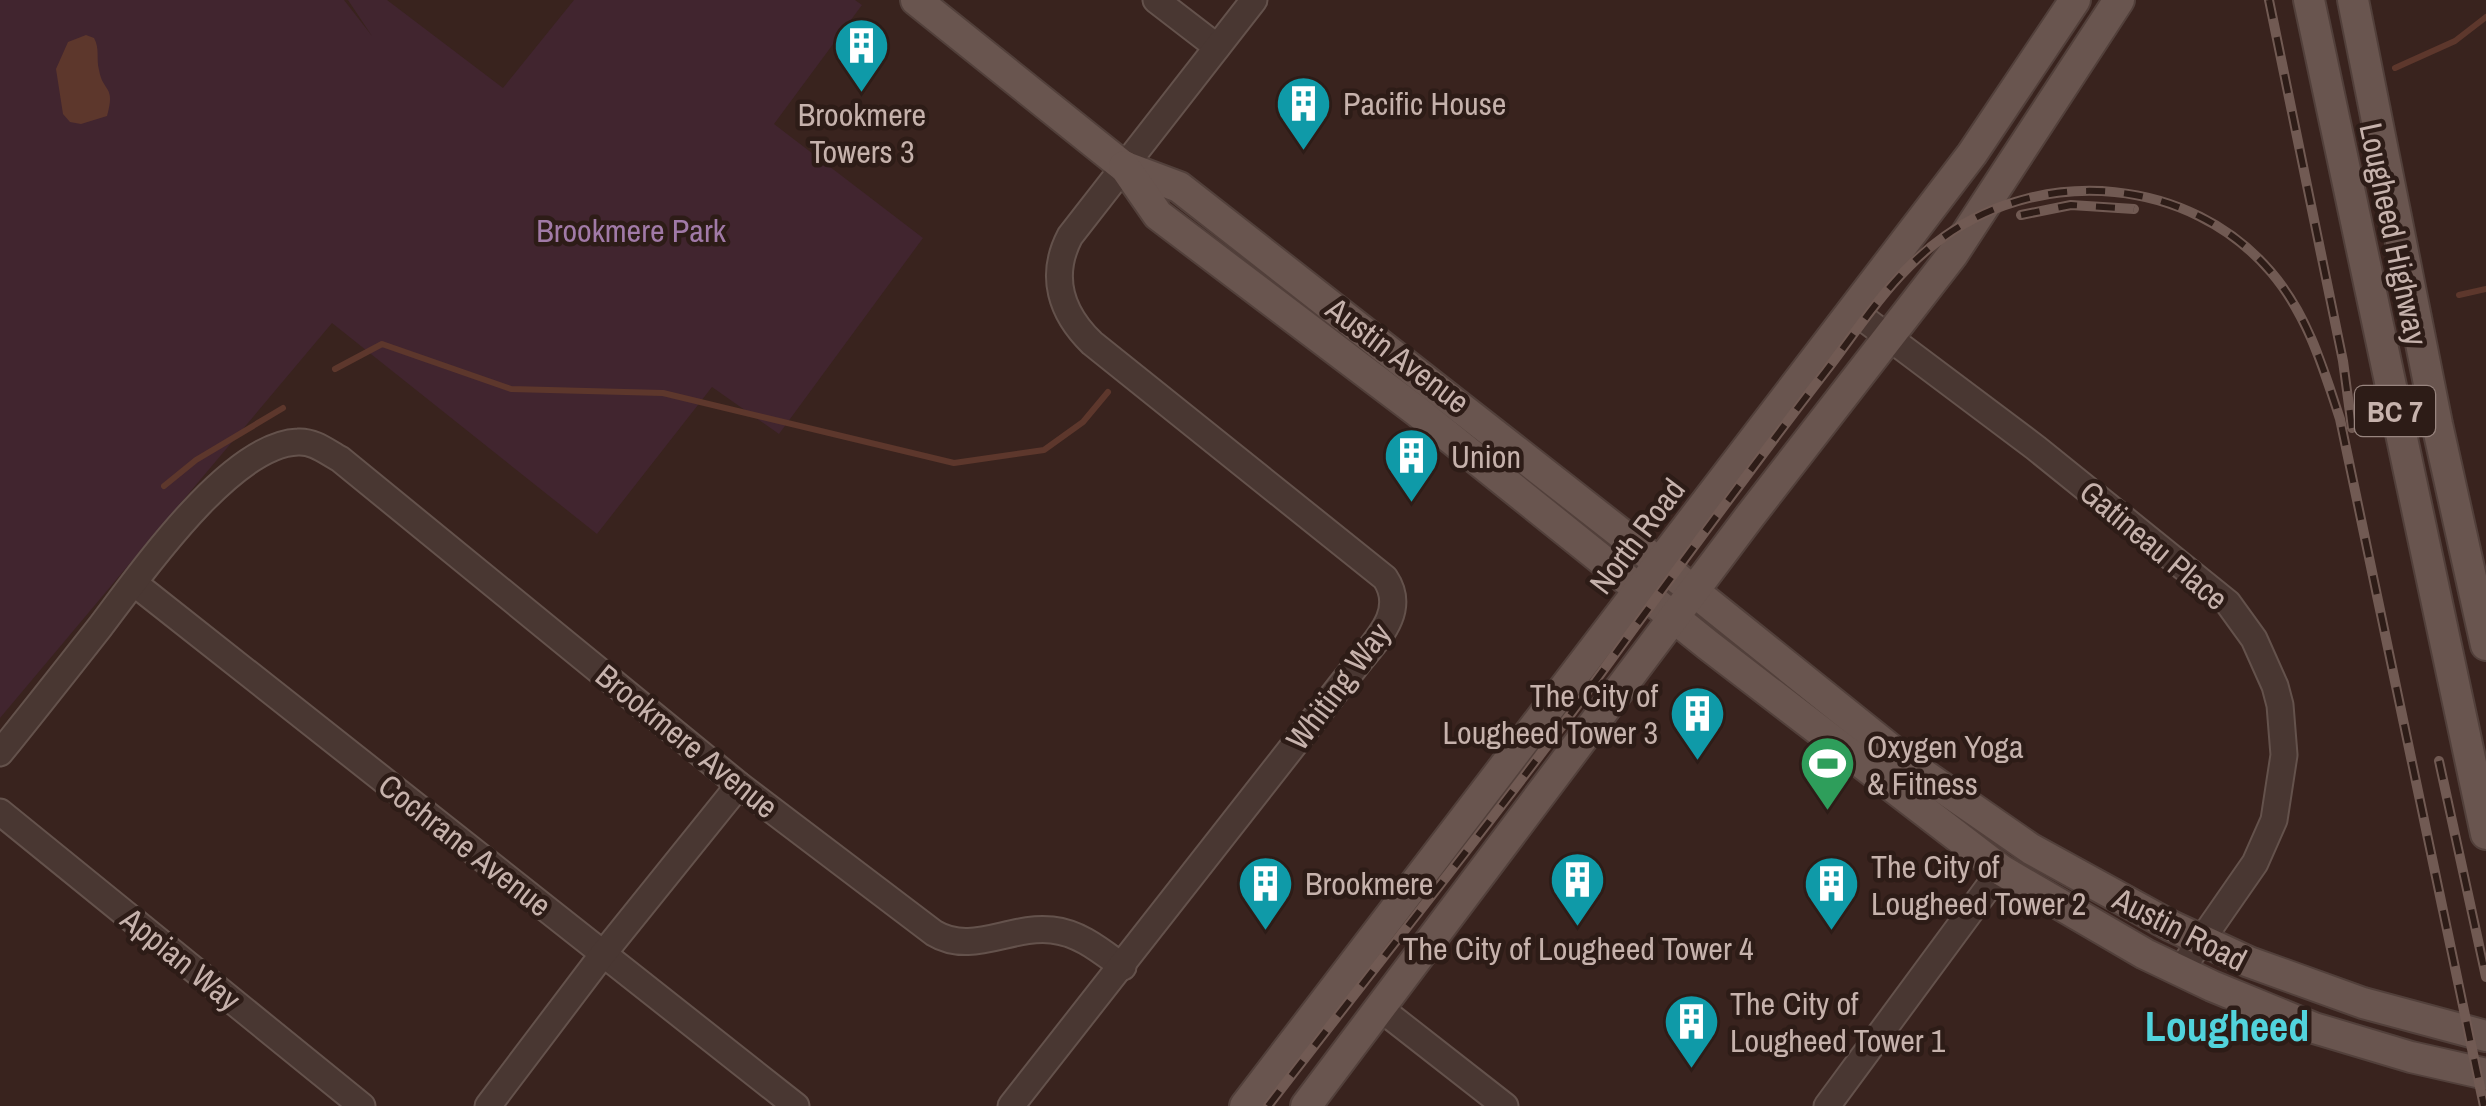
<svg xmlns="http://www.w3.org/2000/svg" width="2486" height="1106" viewBox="0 0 2486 1106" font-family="'Archivo Narrow',sans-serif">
	<rect width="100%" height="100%" fill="#39231e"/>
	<polygon fill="#41252f" points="0,0 344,0 372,36 348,0 387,0 503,88 574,0 855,0 862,5 774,124 923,238 779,434 712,387 597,534 332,323 0,718"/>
	<path fill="#5d372c" d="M86 35 94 38C100 49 96 58 99 70 103 93 116 85 107 116L81 124 70 122 63 114 56 69 68 42Z"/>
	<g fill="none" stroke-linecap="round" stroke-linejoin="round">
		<g stroke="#5d372c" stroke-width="6">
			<polyline points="2395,68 2455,41 2486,17"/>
			<polyline points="2459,295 2486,289"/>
			<polyline points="335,369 382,344 511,389 663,393 954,463 1044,450 1083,422 1108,392"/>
			<polyline points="164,486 196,460 283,408"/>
		</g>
		<defs>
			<g id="minor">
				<polyline points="1156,0 1217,47"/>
				<polyline points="1851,309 2036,448 2228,603 2254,639 2275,686 2280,705 2284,755 2274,820 2255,863 2180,971"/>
				<polyline points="134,583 796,1106"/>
				<path d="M0 753C34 711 67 669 100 627 139 576 230 444 298 442 314 441 327 452 340 459L739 785 934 933C972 956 1011 925 1052 930 1080 933 1101 951 1123 967"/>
				<polyline points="0,812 362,1106"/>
				<polyline points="1381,1009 1505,1106"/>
				<polyline points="488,1106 603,954 739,785"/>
				<path d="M1011 1106 1355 667C1375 641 1408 612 1385 578L1092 343C1061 313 1049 276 1070 236L1254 0"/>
				<polyline points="1827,1106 2001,870"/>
			</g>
			<g id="major">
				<polyline points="916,0 1123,166 1179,187 1660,564 1914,768 2031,849 2171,926 2249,962 2363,1003 2486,1036"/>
				<polyline points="2309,0 2486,834"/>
				<polyline points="2353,0 2437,424 2486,645"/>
				<polyline points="1124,166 1158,215 1418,412 1708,645 2001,870 2145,954 2212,986 2314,1028 2411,1057 2486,1074"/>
				<polyline points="1245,1106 1972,154 2075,0"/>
				<polyline points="1306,1106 1750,516 1953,254 2119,0"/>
			</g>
		</defs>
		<use href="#minor" stroke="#64524c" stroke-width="29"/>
		<use href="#major" stroke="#52403b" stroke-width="34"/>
		<use href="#minor" stroke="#493732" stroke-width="25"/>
		<use href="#major" stroke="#69554f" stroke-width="30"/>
		<defs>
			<g id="rail">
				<polyline points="2269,0 2343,361 2352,428"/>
				<polyline points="2021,215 2071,205 2134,209"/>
				<polyline points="2439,761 2486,977"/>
				<path d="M1268 1106C1387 951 1511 798 1626 639 1692 549 1758 459 1826 371 1862 324 1895 271 1945 236 2044 166 2190 177 2271 272 2307 314 2323 367 2340 419L2484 1106"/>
			</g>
		</defs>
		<use href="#rail" stroke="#715a53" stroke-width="10"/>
		<use href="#rail" stroke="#2d1c17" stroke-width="6" stroke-dasharray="19" stroke-linecap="butt"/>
	</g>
	<defs>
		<symbol id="building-pin" viewBox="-11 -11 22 30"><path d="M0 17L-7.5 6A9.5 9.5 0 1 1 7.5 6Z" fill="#0f9aa8" stroke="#2d1c17"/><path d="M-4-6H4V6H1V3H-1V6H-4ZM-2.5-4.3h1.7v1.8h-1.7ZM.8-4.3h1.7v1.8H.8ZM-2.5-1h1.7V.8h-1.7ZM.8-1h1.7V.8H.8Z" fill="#fff"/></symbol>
		<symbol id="stadium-pin" viewBox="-11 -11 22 30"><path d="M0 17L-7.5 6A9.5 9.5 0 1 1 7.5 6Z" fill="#2e9e5b" stroke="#2d1c17"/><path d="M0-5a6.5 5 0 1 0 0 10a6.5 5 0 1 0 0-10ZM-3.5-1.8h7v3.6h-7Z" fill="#fff"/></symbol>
	</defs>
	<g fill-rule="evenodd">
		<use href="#building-pin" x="830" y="14" width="63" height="86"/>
		<use href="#building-pin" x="1272" y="72" width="63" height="86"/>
		<use href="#building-pin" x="1380" y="424" width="63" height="86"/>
		<use href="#building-pin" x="1666" y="682" width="63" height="86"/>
		<use href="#stadium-pin" x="1796" y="732" width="63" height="86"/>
		<use href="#building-pin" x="1546" y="848" width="63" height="86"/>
		<use href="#building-pin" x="1234" y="852" width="63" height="86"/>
		<use href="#building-pin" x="1800" y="852" width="63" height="86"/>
		<use href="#building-pin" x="1660" y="990" width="63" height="86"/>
	</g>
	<g text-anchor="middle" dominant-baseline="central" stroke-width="9" stroke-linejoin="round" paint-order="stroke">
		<rect fill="#2d1c17" stroke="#98857f" stroke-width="2.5" x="2355" y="386" width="80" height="50" rx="8"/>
		<g font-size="30" font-weight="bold" fill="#c6b2ac">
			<text x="2395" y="411">BC 7</text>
		</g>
		<g font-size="32" fill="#c6b2ac" stroke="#2d1c17" text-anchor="start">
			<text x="1343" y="103">Pacific House</text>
			<text x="862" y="114" text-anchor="middle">Brookmere<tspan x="862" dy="37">Towers 3</tspan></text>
			<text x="1451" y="456">Union</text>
			<text x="1658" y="695" text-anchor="end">The City of<tspan x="1658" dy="37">Lougheed Tower 3</tspan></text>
			<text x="1867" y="746">Oxygen Yoga<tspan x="1867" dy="37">&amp; Fitness</tspan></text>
			<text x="1871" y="866">The City of<tspan x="1871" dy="37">Lougheed Tower 2</tspan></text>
			<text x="1305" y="883">Brookmere</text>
			<text x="1578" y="948" text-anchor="middle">The City of Lougheed Tower 4</text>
			<text x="1730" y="1003">The City of<tspan x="1730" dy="37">Lougheed Tower 1</tspan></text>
		</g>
		<g font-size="32" fill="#a17aa7" stroke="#2d1c17">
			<text x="631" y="230">Brookmere Park</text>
		</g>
		<g font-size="32" fill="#c6b2ac" stroke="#2d1c17">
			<text transform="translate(2394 234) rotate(78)">Lougheed Highway</text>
			<text transform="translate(1398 355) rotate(37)">Austin Avenue</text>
			<text transform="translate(1637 536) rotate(-53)">North Road</text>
			<text transform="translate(2154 545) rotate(40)">Gatineau Place</text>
			<text transform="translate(1338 686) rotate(-53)">Whiting Way</text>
			<text transform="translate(687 741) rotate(39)">Brookmere Avenue</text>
			<text transform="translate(465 845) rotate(38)">Cochrane Avenue</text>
			<text transform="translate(2180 929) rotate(27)">Austin Road</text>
			<text transform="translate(181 959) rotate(39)">Appian Way</text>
		</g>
		<g font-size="42" font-weight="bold" fill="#51d3dc" stroke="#2d1c17">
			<text x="2227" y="1026">Lougheed</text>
		</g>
	</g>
</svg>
